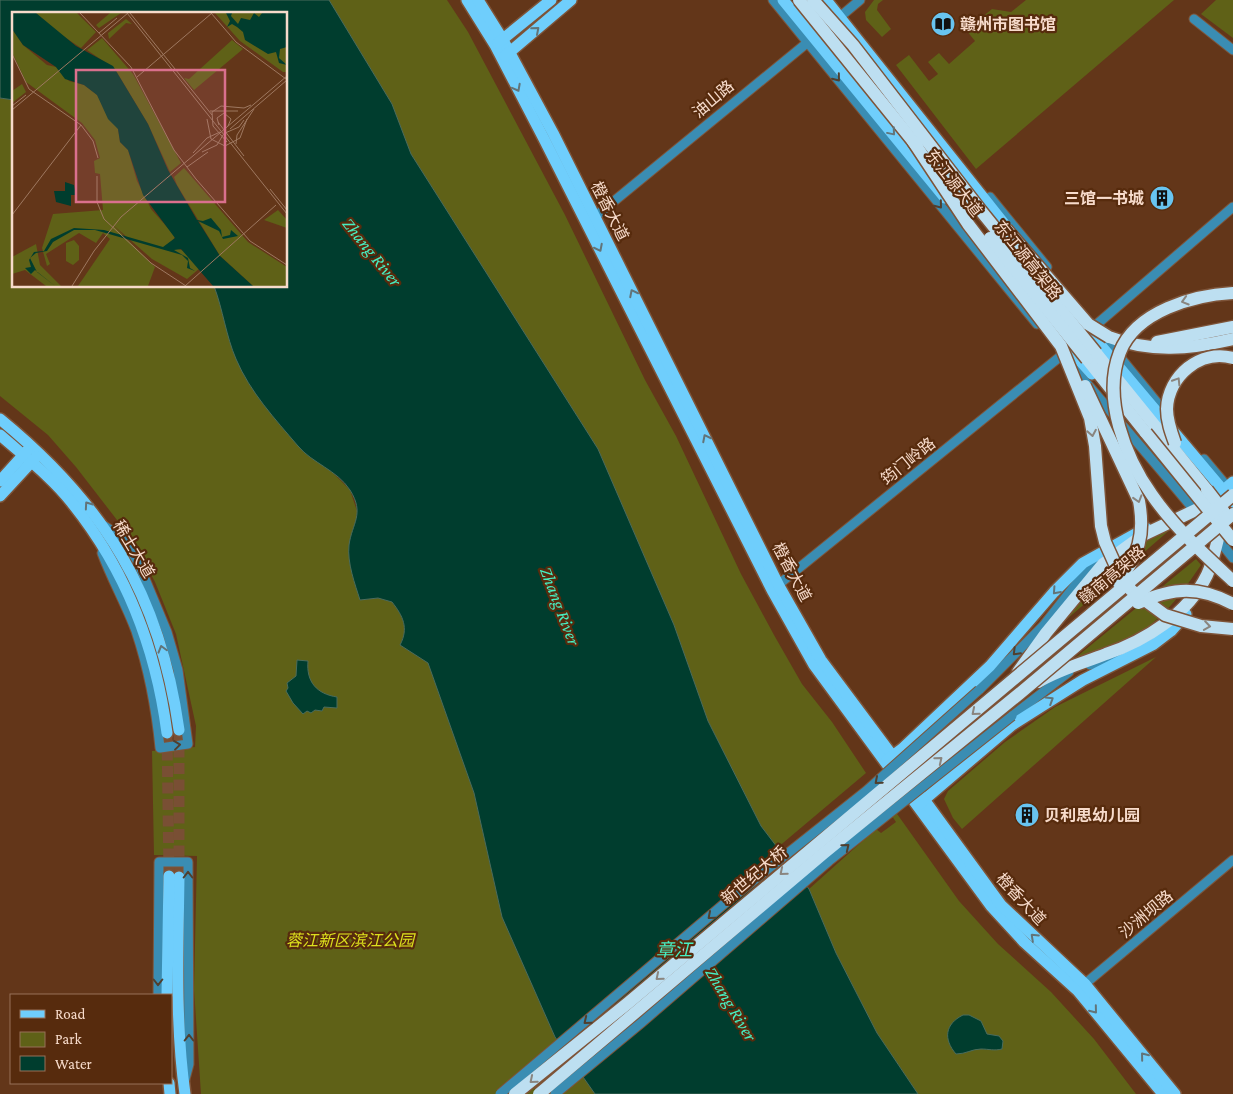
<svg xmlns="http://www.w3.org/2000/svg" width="1233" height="1094" viewBox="0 0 1233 1094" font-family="'Crimson Pro','Noto Sans SC',serif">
	<rect width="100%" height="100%" fill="#633619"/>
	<g fill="#5f6117">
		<polygon points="329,0 447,0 468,32 565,215 645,380 676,436 741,574 774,635 802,684 832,722 866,773 777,848 761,826 708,721 674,625 598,449 411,154 392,104"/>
		<polygon points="874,0 883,0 878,4 877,10 891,29 882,37 866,20 865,12"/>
		<polygon points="1026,0 1174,0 976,169 896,65 909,55 929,81 938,74 928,62 939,53 949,64 975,41 966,30 992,9 1011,12"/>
		<polygon points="1216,0 1233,0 1233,38 1201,14"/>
		<path d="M0 98 14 100V286H214L219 301 300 448 333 473 350 490 357 511 356 526 349 544 350 562 360 600 378 598 392 602C403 616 409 628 400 645L428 663 474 793 502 917 555 1037 595 1094H201L194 989 197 856 154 855 152 751 195 747 196 726 176 634 155 582 134 542 76 467 48 435 0 396Z"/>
		<path d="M1172 528 1059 626C1093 581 1118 548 1172 528Z"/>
		<path d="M1196 559 1201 565C1187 585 1174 605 1155 621 1132 643 1098 652 1069 663Z"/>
		<polygon points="1156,657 962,829 953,818 944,799 948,791 1005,742 1055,707"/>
		<polygon points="895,811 959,901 998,944 1051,992 1094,1039 1136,1094 918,1094 877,1033 836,953 809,889 876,829 881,833 896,822 890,813"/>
	</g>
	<g fill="#003d2e" stroke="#4a6c5d">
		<path d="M0 0H329L392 104 411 154 598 449 674 625 708 721 761 826 809 889 836 953 877 1033 918 1094H595L555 1037 502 917 474 793 428 663 400 645C409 628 403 616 392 602L378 598 360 600C355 584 347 563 349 545 352 523 365 514 350 490 337 470 312 463 298 446 275 419 250 392 236 359 226 336 223 310 214 286H286V14H14V100L0 98Z"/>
		<path d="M297 660 308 661C306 682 317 694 337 697V708L324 707 322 711 315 710 311 713 307 711 303 714 293 703 286 691 288 688 287 683 296 676Z"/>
		<path d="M963 1015H969L981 1021 987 1034 999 1036 1003 1041 1002 1049C994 1051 989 1049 981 1049 972 1049 966 1054 956 1054 943 1039 945 1024 963 1015Z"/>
	</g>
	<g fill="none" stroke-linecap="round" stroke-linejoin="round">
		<g stroke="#794f34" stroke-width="11" stroke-dasharray="11 5.5" stroke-linecap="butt">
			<polyline points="179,730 179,877"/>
			<polyline points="167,733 169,876"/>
		</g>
		<defs>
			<g id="minor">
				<polyline points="773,0 1037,324"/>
				<polyline points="1194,19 1233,50"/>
				<polyline points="835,21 860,0"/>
				<polyline points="990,197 1047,267"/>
				<polyline points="591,220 813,38"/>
				<polyline points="1089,331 1233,207"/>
				<polyline points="1102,335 1168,416"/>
				<path d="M1072 366C1126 430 1181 492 1233 558"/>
				<polyline points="1204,459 1231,491"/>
				<path d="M102 553C112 580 126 604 136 631 149 670 156 707 160 748L188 744 178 670 167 632 138 562 123 538 103 525"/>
				<polyline points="773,589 1062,355"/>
				<polyline points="1090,665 1119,658"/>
				<polyline points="979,690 1043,626 1087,570 1104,555"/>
				<polyline points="1012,716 1069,672"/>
				<polyline points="1080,988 1233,860"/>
				<polyline points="158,995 159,862 188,862 189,1064 185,1079"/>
			</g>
			<g id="major">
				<polyline points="467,0 495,45 544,139 772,590 814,665 991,906 1024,942 1078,991 1163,1094"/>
				<polyline points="478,0 503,40 553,133 779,586 821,660 903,770"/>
				<polyline points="783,0 945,198"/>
				<polyline points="826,0 1013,235"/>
				<polyline points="498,43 551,0"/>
				<polyline points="505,56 571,0"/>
				<polyline points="1081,322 1233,502"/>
				<polyline points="1058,336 1092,374"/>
				<path d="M0 419C105 505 160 595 179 730"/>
				<path d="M0 435C25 457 52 477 72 503 126 570 156 649 167 733"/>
				<polyline points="0,481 27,451"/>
				<polyline points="1219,494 1233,482"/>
				<polyline points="0,496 36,457"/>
				<polyline points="887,760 902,749 990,666 1054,592 1083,563 1146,528"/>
				<polyline points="912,783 1001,905 1085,984 1175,1094"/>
				<polyline points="918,805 1012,725 1083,680 1154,644 1171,631 1186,614"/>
				<path d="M179 877C178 949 175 1022 185 1094"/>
				<polyline points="167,995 169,876"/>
				<polyline points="169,1083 170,1094"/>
			</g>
			<g id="highway">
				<path d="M1109 337C1151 353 1190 349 1233 339"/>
				<polyline points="1157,342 1233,327"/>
				<polyline points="1096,353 1207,490"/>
				<polyline points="1087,359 1146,433"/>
				<polyline points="1018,672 1046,633 1103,564 1143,535 1202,507"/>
				<path d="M1038 682C1060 669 1083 663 1106 654 1145 641 1188 614 1207 575 1213 562 1216 546 1220 531"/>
			</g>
		</defs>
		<use href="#minor" stroke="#7e5439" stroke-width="11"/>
		<use href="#major" stroke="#7e5439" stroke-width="14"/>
		<use href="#highway" stroke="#7e5439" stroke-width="15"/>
		<use href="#minor" stroke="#3a8db3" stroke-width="9"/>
		<use href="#major" stroke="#6fcefc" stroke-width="11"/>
		<use href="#highway" stroke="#bddff1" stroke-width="12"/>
		<defs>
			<g id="minor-bridge">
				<polyline points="500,1094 724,904 866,791 979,690"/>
				<polyline points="555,1094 641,1023 829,861 1012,716"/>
			</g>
			<g id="highway-bridge">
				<polyline points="799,0 917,146"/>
				<polyline points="813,0 853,45 981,211 1096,353"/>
				<polyline points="913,141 968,224 1061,346 1090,418 1095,446 1101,526 1105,542 1119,573 1131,590 1165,615 1201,626 1233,629"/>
				<polyline points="1006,229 1088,324 1109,337"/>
				<polyline points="990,238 1087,359"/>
				<path d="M1233 293C1194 295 1136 311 1120 352 1102 398 1125 457 1152 495 1174 527 1205 555 1233 581"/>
				<path d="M1085 386 1139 501C1145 534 1139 556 1118 582"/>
				<polyline points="1146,433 1233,540"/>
				<path d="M1175 443C1171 432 1167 421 1167 409 1168 376 1200 349 1233 358"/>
				<polyline points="1207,490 1224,512"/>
				<path d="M1138 603C1174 587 1199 586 1233 604"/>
				<polyline points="515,1094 628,1003 1233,495"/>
				<polyline points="539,1094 824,853 1019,694 1233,514"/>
			</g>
		</defs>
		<use href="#minor-bridge" stroke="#7e5439" stroke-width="11" stroke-linecap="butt"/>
		<use href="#highway-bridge" stroke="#7e5439" stroke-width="15" stroke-linecap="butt"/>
		<use href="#minor-bridge" stroke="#3a8db3" stroke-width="9"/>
		<use href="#highway-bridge" stroke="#bddff1" stroke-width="12"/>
	</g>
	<defs><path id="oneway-chevron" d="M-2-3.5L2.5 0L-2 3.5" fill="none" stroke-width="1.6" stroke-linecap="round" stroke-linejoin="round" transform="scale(1.25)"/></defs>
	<g stroke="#627479">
		<use href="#oneway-chevron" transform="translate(536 30) rotate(-41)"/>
		<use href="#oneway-chevron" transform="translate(517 88) rotate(62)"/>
		<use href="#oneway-chevron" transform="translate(892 132) rotate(50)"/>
		<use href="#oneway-chevron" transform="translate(599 248) rotate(63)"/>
		<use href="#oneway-chevron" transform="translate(633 293) rotate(-117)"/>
		<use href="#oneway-chevron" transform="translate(706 438) rotate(-117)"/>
		<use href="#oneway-chevron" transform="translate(88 505) rotate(-125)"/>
		<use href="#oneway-chevron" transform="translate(1056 591) rotate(132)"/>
		<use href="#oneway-chevron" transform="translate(162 649) rotate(-106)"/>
		<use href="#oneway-chevron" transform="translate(1050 700) rotate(-32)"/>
		<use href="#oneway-chevron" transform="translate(1034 937) rotate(-137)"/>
		<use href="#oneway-chevron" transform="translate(1094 1010) rotate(51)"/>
		<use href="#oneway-chevron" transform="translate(1144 1056) rotate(-129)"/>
	</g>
	<g stroke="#513f2e">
		<use href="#oneway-chevron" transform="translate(837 78) rotate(51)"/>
		<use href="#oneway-chevron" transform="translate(939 205) rotate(51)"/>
		<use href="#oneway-chevron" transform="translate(1016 652) rotate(135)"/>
		<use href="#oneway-chevron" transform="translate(177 745) rotate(-7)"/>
		<use href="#oneway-chevron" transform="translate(878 781) rotate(139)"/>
		<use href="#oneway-chevron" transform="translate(846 847) rotate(-39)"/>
		<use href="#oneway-chevron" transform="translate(188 875) rotate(-90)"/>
		<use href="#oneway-chevron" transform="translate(711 916) rotate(139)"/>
		<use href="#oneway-chevron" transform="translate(158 982) rotate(90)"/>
		<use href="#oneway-chevron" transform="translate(587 1021) rotate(141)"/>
		<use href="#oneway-chevron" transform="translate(189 1038) rotate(-90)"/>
	</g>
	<g stroke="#8a857f">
		<use href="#oneway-chevron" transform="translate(1185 301) rotate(163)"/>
		<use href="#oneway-chevron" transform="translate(1177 381) rotate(-58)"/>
		<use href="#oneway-chevron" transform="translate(1092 433) rotate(80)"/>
		<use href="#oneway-chevron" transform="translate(1138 499) rotate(73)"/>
		<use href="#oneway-chevron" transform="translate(1207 626) rotate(8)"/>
		<use href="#oneway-chevron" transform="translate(975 712) rotate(140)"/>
		<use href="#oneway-chevron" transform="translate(939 760) rotate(-39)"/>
		<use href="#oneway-chevron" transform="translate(783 872) rotate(140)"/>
		<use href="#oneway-chevron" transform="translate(659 977) rotate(140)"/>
		<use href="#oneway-chevron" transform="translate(533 1080) rotate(140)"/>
	</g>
	<defs>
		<symbol id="library-disc" viewBox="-11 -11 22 22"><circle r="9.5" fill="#68c4f0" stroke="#572b0d"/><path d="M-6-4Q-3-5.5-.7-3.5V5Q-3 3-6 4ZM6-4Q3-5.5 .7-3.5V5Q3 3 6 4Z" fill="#111"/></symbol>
		<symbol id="building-disc" viewBox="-11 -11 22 22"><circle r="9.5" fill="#68c4f0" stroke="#572b0d"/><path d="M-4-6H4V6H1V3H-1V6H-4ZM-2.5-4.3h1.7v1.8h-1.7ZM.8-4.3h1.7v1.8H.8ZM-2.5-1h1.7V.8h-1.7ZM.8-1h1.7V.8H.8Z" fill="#111"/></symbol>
	</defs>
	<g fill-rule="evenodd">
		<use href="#library-disc" x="929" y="10" width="28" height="28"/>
		<use href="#building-disc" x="1148" y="184" width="28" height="28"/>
		<use href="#building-disc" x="1013" y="801" width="28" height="28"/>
	</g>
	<g text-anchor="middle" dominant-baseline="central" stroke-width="4.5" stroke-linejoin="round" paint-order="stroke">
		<g font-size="16" font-weight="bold" fill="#f7dbcb" stroke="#572b0d" text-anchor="start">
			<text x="960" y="24">赣州市图书馆</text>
			<text x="1144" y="198" text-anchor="end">三馆一书城</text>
			<text x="1044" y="815">贝利思幼儿园</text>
		</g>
		<g font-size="16" fill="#f7dbcb" stroke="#572b0d">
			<text transform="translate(713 99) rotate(-40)">油山路</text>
			<text transform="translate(954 183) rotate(52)">东江源大道</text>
			<text transform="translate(610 211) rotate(63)">橙香大道</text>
			<text transform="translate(1028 260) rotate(51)">东江源高架路</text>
			<text transform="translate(908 461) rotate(-39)">筠门岭路</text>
			<text transform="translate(134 549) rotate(59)">稀土大道</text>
			<text transform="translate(792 572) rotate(62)">橙香大道</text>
			<text transform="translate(1112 575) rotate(-40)">赣南高架路</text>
			<text transform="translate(754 875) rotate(-40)">新世纪大桥</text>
			<text transform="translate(1021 899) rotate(47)">橙香大道</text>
			<text transform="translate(1146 914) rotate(-40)">沙洲坝路</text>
		</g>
		<g font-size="16" font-style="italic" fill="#dce01d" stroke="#572b0d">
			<text x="350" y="940">蓉江新区滨江公园</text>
		</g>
		<g font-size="18" font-style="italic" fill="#46efc3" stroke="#572b0d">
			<text transform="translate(372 252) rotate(51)">Zhang River</text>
			<text transform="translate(560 606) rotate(69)">Zhang River</text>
			<text x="674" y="950">章江</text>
			<text transform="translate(731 1004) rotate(59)">Zhang River</text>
		</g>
	</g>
	<g transform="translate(12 12)">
		<rect width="275" height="275" fill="#633619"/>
		<path d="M24 1H65L84 20 69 36 36 14ZM98 1H109L87 16 84 13ZM203 1H275V60H271L228 29ZM114 7 120 12 114 11 97 27 96 21ZM0 17 11 33 35 53 44 55 57 69 72 73 85 83 106 117 108 130 116 138 125 169 139 197 163 224 160 231 163 236 175 240 188 256 175 267 140 247 100 212 143 255 136 274H66L98 227 91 221 84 231 67 221 34 242 38 252 35 254 30 236 41 202 91 198 88 162 83 161 82 149 88 146 83 128 70 111 14 70 0 40ZM90 26 121 62 169 151 158 160 136 112 103 57 75 38ZM220 28 231 37 182 78 172 66 177 67ZM10 72 14 80 0 91V79ZM172 156 236 230 275 255V274H241L208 244 165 173 162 165ZM266 198 275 208V216L252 208ZM62 228 67 234V248L61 253 54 249V231ZM24 232 28 253 49 274H34L13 258 0 262V245Z" fill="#5f6117"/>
		<path d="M0 1H24L64 34 101 54 136 112 156 158 185 208 191 209 199 206 209 218 210 225 218 223 219 218 226 224 211 227 207 219 186 209 208 244 241 274H201L169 237 162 238 176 246 178 256 183 259 175 256 176 249 170 243 83 218H62L41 230 35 239 24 241 18 246 25 260 43 274 23 258 19 262 13 256 19 255 17 248 22 240 32 239 39 227 62 216 92 218 151 235 163 226 131 183 116 138 108 130 106 117 96 107 85 83 72 73 53 67 44 55 11 33 0 17ZM214 1H220L219 4 226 12 229 6 238 8 242 1 247 5 250 1H275V35L268 37 267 46 275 53 267 51 264 40 256 42 233 28 231 20 225 15 220 12 215 15 218 9ZM53 170 62 173 64 183H59V194L44 190 42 179H53Z" fill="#003d2e"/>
		<path fill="none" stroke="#9e7860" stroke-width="1" d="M68 1 119 55 162 138 184 167 238 229 275 253M115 1 275 202M118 1 200 103M199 1 224 30 274 67M87 21 105 6M0 42 17 77 69 113 81 129 86 146M125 65 200 1M0 94 14 83M0 98 116 1M198 99H226M195 107 199 127 213 134 228 126 235 107M206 110 232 144M207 113 205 106 212 101 219 107 216 114M218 117 275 68M213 121 227 115 232 108M215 130 201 114 200 100 209 94 232 96 239 93M224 132 225 123 242 97M190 140 205 133 211 123M181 141 195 126 208 120M175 155 196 140M85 164V190L92 207 139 251 174 274M258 177 275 198M0 203 69 113M60 274 82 239 109 205 275 64M173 274 264 193"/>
		<path fill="#da708d" fill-opacity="0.15" stroke="#da708d" stroke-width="2.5" d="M64 58H213V190H64Z"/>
		<rect width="275" height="275" fill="none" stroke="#f7dbcb" stroke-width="2.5"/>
	</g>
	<rect x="10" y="994" width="162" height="90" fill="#572b0d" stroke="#977159"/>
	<rect x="20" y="1010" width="25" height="8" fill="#6fcefc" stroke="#977159"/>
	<text x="55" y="1019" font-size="15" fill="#f7dbcb">Road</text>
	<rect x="20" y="1032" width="25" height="15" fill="#5f6117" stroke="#977159"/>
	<text x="55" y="1044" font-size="15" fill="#f7dbcb">Park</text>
	<rect x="20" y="1056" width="25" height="15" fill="#003d2e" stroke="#977159"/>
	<text x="55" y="1069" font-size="15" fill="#f7dbcb">Water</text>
</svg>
